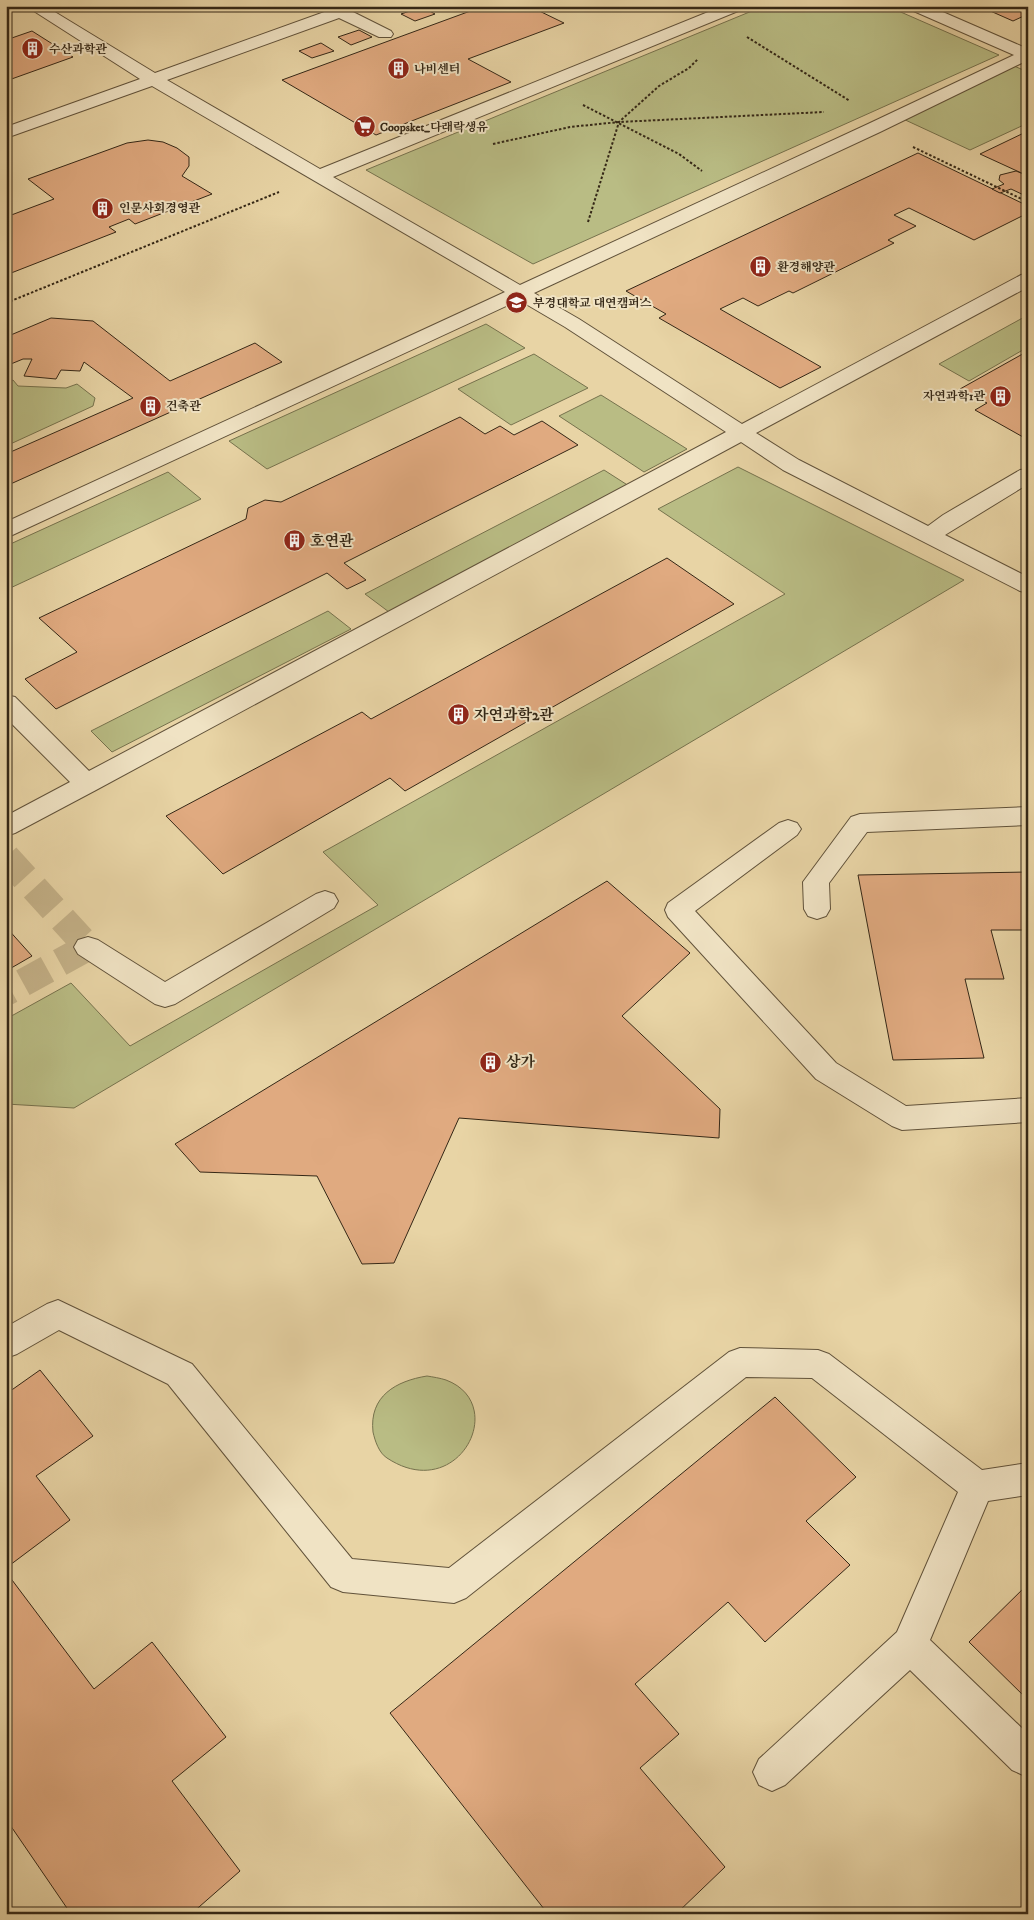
<svg xmlns="http://www.w3.org/2000/svg" width="1034" height="1920" viewBox="0 0 1034 1920" font-family="'IM FELL DW Pica','Noto Serif KR',serif">
	<rect width="100%" height="100%" fill="#e8d4a5"/>
	<filter id="stains"><feTurbulence type="fractalNoise" baseFrequency=".004" numOctaves="4"/><feColorMatrix values="0 0 0 0 .2 0 0 0 0 .09 0 0 0 0 .02 0 0 0 .5 -.17"/></filter>
	<radialGradient id="worn" r=".72"><stop offset=".6" stop-color="#630" stop-opacity="0"/><stop offset="1" stop-color="#630" stop-opacity=".3"/></radialGradient>
	<g fill="#b9bc84" stroke="#76724d">
		<polygon points="764,6 887,6 999,55 533,264 366,170"/>
		<polygon points="1014,66 1028,72 1028,123 970,150 901,118"/>
		<polygon points="1028,315 1028,347 969,381 939,364"/>
		<polygon points="486,324 525,348 267,469 229,441"/>
		<polygon points="534,354 588,388 511,425 458,389"/>
		<polygon points="13,380 18,386 66,388 77,384 95,398 93,406 6,446 6,383"/>
		<polygon points="601,395 687,449 644,472 559,416"/>
		<polygon points="738,467 964,580 74,1108 6,1104 6,1019 71,983 130,1046 378,905 323,852 785,594 658,509"/>
		<polygon points="604,470 629,486 389,612 365,594"/>
		<polygon points="168,472 201,499 6,590 6,546"/>
		<polygon points="328,611 351,629 112,752 91,731"/>
		<path d="M427 1376C433 1377 440 1378 446 1380 510 1404 458 1505 387 1458 379 1453 375 1441 373 1432 369 1396 396 1381 427 1376Z"/>
	</g>
	<g fill="#e0aa80" stroke="#342716">
		<polygon points="484,6 529,6 564,23 468,59 511,82 376,135 282,80"/>
		<polygon points="979,6 1028,6 1028,14 1013,21"/>
		<polygon points="422,7 435,14 415,21 401,14"/>
		<polygon points="359,30 372,37 351,45 338,37"/>
		<polygon points="32,31 73,57 6,81 6,40"/>
		<polygon points="321,43 334,51 312,58 299,51"/>
		<polygon points="1028,131 1028,176 980,154"/>
		<polygon points="148,140 163,142 177,148 189,157 189,166 182,176 212,194 135,224 129,219 109,227 116,232 6,275 6,217 54,199 28,179 127,143"/>
		<polygon points="918,153 1028,206 1028,213 974,240 909,208 894,215 916,226 888,240 894,243 793,293 789,291 758,306 743,298 720,309 821,367 780,388 659,318 666,314 626,291"/>
		<polygon points="1016,171 1028,176 1028,181 1025,182 1028,183 1028,197 1011,189 1000,193 992,189 1004,184 999,180 1000,175"/>
		<polygon points="51,318 93,321 170,381 255,343 282,362 6,486 6,454 133,398 84,362 80,371 61,370 56,379 24,376 32,359 23,359 6,366 6,337"/>
		<polygon points="1028,351 1028,434 1023,437 975,410 987,403 960,389"/>
		<polygon points="460,417 485,434 500,426 514,435 542,421 578,445 344,563 366,580 347,589 327,573 56,709 25,679 77,652 39,618 246,519 248,508 265,500 281,502"/>
		<polygon points="667,558 734,604 405,791 390,778 223,874 166,816 362,712 371,719"/>
		<polygon points="1028,872 1028,930 991,930 1004,979 965,979 984,1058 893,1060 858,875"/>
		<polygon points="607,881 690,953 622,1016 720,1109 719,1138 459,1118 394,1263 362,1264 317,1176 200,1172 175,1144"/>
		<polygon points="6,927 32,956 6,971"/>
		<polygon points="40,1370 93,1436 36,1476 70,1520 6,1568 6,1394"/>
		<polygon points="775,1397 856,1477 806,1521 850,1565 765,1642 728,1602 635,1684 679,1734 640,1768 725,1867 676,1914 548,1914 390,1713"/>
		<polygon points="6,1572 94,1689 152,1642 226,1737 172,1781 240,1871 191,1914 71,1914 6,1819"/>
		<polygon points="1028,1584 1028,1700 969,1642"/>
	</g>
	<g fill="none" stroke-linecap="round" stroke-linejoin="round">
		<polyline stroke="#c4b188" stroke-width="28" stroke-dasharray="28 14" stroke-linecap="butt" points="6,857 88,947 6,992"/>
		<defs>
			<g id="minor">
				<polygon points="26,6 45,6 155,73 341,6 364,6 362,9 353,12 391,31 393,34 391,37 379,37 339,18 167,80 320,169 723,6 745,6 743,9 333,177 520,285 868,124 1014,55 909,9 907,6 929,6 1028,49 1028,60 880,132 534,293 579,319 742,424 1021,275 1028,273 1028,287 756,433 799,460 928,526 943,515 1020,470 1028,469 1028,484 945,535 1028,577 1028,593 1020,591 783,470 741,442 96,790 15,833 6,836 6,816 70,782 6,718 6,695 15,697 89,771 726,432 565,327 519,300 6,538 6,522 505,292 152,86 6,138 6,127 140,79"/>
				<polygon points="1028,807 1028,825 867,832 829,883 830,909 826,916 817,919 808,916 804,909 803,882 851,817 860,814"/>
				<polygon points="788,820 797,823 801,829 797,835 695,911 836,1063 906,1106 1028,1098 1028,1122 902,1130 892,1126 816,1079 668,917 665,910 668,903 779,823"/>
				<polygon points="325,891 334,894 338,901 334,908 175,1004 165,1007 155,1004 78,954 74,947 78,940 88,937 98,940 165,982 316,894"/>
				<polygon points="58,1300 192,1364 352,1559 449,1568 729,1352 740,1348 818,1350 829,1354 982,1470 1028,1463 1028,1495 988,1501 930,1640 1028,1734 1028,1775 1025,1776 1012,1770 910,1670 785,1785 772,1791 759,1785 753,1772 759,1759 897,1632 958,1492 812,1378 746,1377 466,1598 454,1603 343,1592 331,1587 168,1384 59,1330 17,1354 6,1358 6,1327 47,1304"/>
			</g>
		</defs>
		<use href="#minor" stroke="#61523a" stroke-width="2"/>
		<g stroke="#342716" stroke-width="2" stroke-dasharray="2.5 2" stroke-linecap="butt">
			<polyline points="747,37 850,101"/>
			<polyline points="583,105 679,154 702,171"/>
			<polyline points="493,144 570,127 619,122 824,112"/>
			<polyline points="913,147 1028,202"/>
			<polyline points="588,222 619,122 659,86 689,68 698,59"/>
			<polyline points="6,303 279,192"/>
		</g>
		<use href="#minor" fill="#f0e3c4" fill-rule="evenodd"/>
	</g>
	<defs>
		<symbol id="building-disc" viewBox="-11 -11 22 22"><circle r="9.5" fill="#8f2418" stroke="#f0e3c4"/><path d="M-4-6H4V6H1V3H-1V6H-4ZM-2.5-4.3h1.7v1.8h-1.7ZM.8-4.3h1.7v1.8H.8ZM-2.5-1h1.7V.8h-1.7ZM.8-1h1.7V.8H.8Z" fill="#fff"/></symbol>
		<symbol id="supermarket-disc" viewBox="-11 -11 22 22"><circle r="9.5" fill="#8f2418" stroke="#f0e3c4"/><path d="M-6-5.5h2.5l.6 2H6L4.5 2H-2.5L-4.4-4H-6ZM-1.5 3.2a1.3 1.3 0 1 0 .1 0ZM3 3.2a1.3 1.3 0 1 0 .1 0Z" fill="#fff"/></symbol>
		<symbol id="university-disc" viewBox="-11 -11 22 22"><circle r="9.5" fill="#8f2418" stroke="#f0e3c4"/><path d="M0-5L7-2L0 1L-7-2ZM-4 1L0 2.5L4 1V4Q0 6-4 4Z" fill="#fff"/></symbol>
	</defs>
	<g fill-rule="evenodd">
		<use href="#building-disc" x="20" y="36" width="25" height="25"/>
		<use href="#building-disc" x="386" y="56" width="25" height="25"/>
		<use href="#supermarket-disc" x="352" y="114" width="25" height="25"/>
		<use href="#building-disc" x="90" y="196" width="25" height="25"/>
		<use href="#building-disc" x="748" y="254" width="25" height="25"/>
		<use href="#university-disc" x="504" y="290" width="25" height="25"/>
		<use href="#building-disc" x="988" y="384" width="25" height="25"/>
		<use href="#building-disc" x="138" y="394" width="25" height="25"/>
		<use href="#building-disc" x="282" y="528" width="25" height="25"/>
		<use href="#building-disc" x="446" y="702" width="25" height="25"/>
		<use href="#building-disc" x="478" y="1050" width="25" height="25"/>
	</g>
	<g text-anchor="middle" dominant-baseline="central" stroke-width="4" stroke-linejoin="round" paint-order="stroke">
		<g font-size="12" font-weight="bold" fill="#342716" stroke="#f0e3c4" text-anchor="start">
			<text x="49" y="49">수산과학관</text>
			<text x="414" y="69">나비센터</text>
			<text x="380" y="127">Coopsket_다래락생유</text>
			<text x="119" y="208">인문사회경영관</text>
			<text x="777" y="267">환경해양관</text>
			<text x="533" y="303">부경대학교 대연캠퍼스</text>
			<text x="985" y="396" text-anchor="end">자연과학1관</text>
			<text x="166" y="406">건축관</text>
		</g>
		<g font-size="15" font-weight="bold" fill="#342716" stroke="#f0e3c4" text-anchor="start">
			<text x="310" y="541">호연관</text>
			<text x="474" y="715">자연과학2관</text>
			<text x="506" y="1062">상가</text>
		</g>
	</g>
	<rect width="1034" height="1920" fill="none" stroke="#e8d4a5" stroke-width="25"/>
	<rect x="8" y="8" width="1019" height="1905" fill="none" stroke="#342716" stroke-width="2.5"/>
	<rect x="12" y="12" width="1009" height="1895" fill="none" stroke="#342716"/>
	<rect width="100%" height="100%" filter="url(#stains)"/>
	<rect width="100%" height="100%" fill="url(#worn)"/>
</svg>
